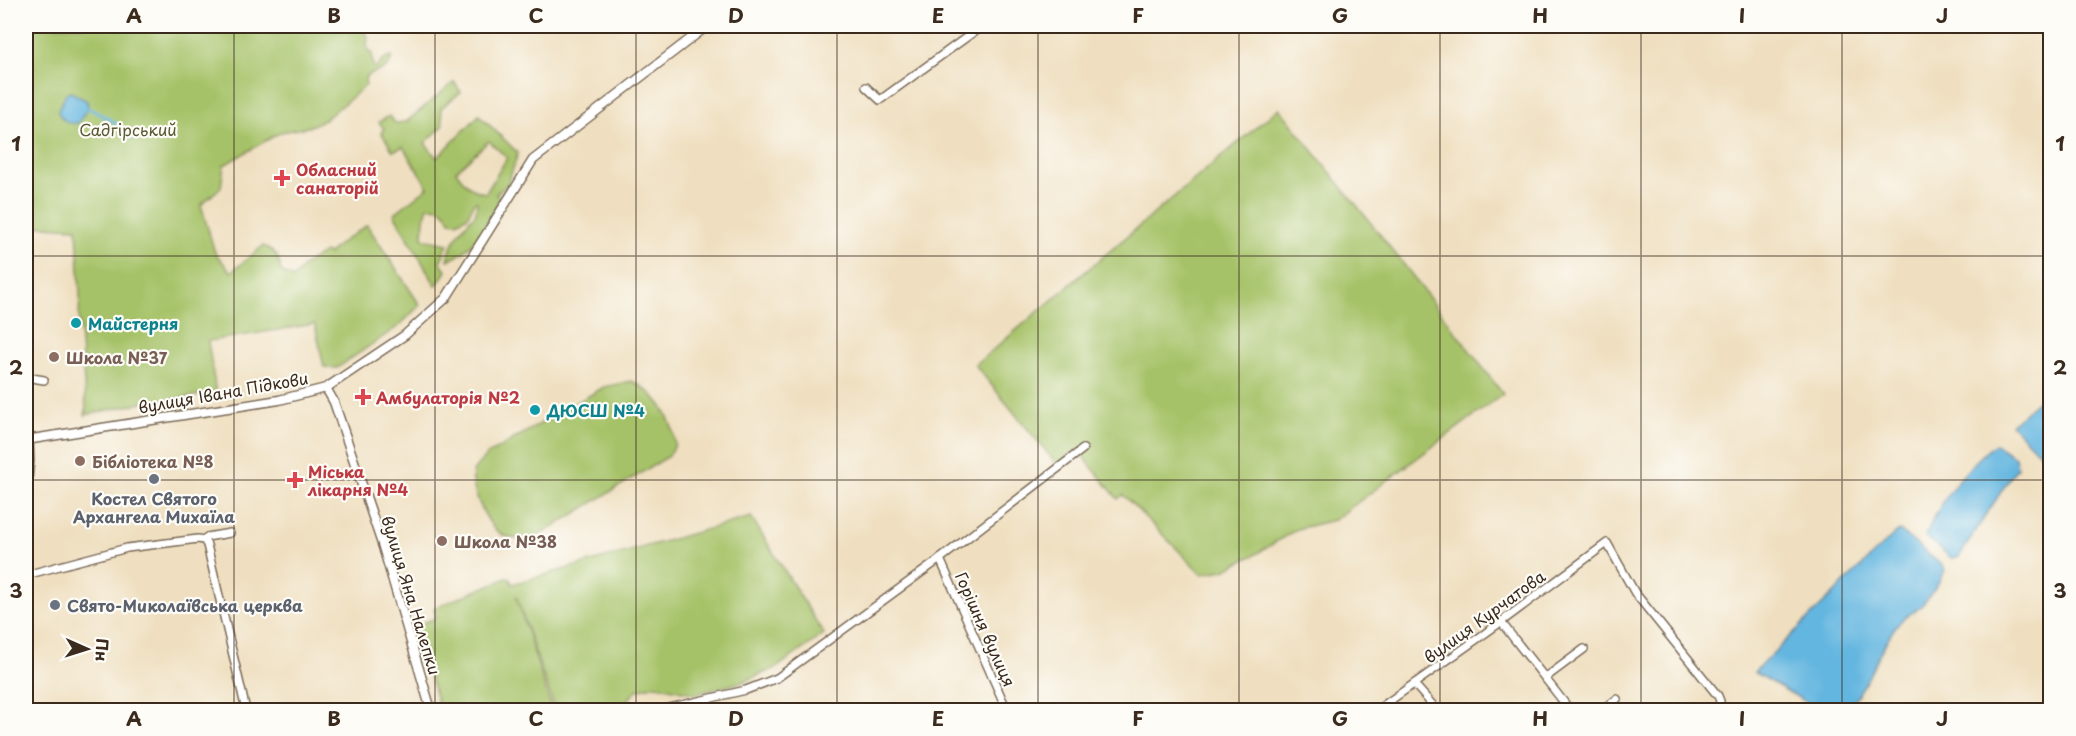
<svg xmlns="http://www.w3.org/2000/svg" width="2076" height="736" viewBox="0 0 2076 736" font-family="'Playpen Sans',sans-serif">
	<rect width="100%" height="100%" fill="#fdfcf7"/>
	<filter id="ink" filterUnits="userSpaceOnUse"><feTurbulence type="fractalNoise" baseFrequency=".0167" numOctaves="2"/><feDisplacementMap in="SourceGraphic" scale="12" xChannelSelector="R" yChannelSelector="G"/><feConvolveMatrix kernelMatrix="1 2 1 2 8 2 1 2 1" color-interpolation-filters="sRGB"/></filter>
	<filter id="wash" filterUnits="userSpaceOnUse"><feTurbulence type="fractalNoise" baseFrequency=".008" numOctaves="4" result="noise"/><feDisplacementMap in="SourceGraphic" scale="24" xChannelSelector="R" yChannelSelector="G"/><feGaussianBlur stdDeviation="1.35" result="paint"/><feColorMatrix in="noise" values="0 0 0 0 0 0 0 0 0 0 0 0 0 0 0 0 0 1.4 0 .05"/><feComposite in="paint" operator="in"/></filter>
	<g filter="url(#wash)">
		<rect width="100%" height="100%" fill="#efdfc0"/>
		<g fill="#a6c268" stroke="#707643" stroke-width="1.5" fill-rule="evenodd">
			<path d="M35 26H368L363 30 368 36 367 49 372 54 373 66 376 68 384 59 392 57C389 75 375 68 365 78L366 85 364 87 324 120 308 127 281 132 224 165 221 187 201 205 215 253 231 272 263 246C276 250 279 258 281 271L293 278 306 264 324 252 329 254C339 241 354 235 367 225L420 305 399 326 337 368 324 367 315 324 208 341 216 393 136 404 85 415 86 409 79 316 80 296 77 228 26 225V60Z"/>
			<path d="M454 82 461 92 441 108 443 126 425 143 437 158 479 115 518 153 508 184 496 194 500 197C490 219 473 253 448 260 451 240 463 227 476 213L477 202H474L468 216 457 222 450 221C445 209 441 207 428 207L424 219 423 239 448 244 440 262 446 271 436 286 394 214 428 187 403 147 393 151 381 132 384 129 379 122 389 116 395 123 406 122ZM489 141 507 158 486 193C472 192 463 182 456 171Z"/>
			<polygon points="1279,108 1405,266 1503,394 1334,520 1297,529 1256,554 1224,570 1202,574 1123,495 1118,499 1077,449 1058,466 975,365"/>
			<path d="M632 381C657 394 673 416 675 445L669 456 538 536C526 539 512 541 501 534 487 525 468 486 474 470 477 464 485 457 490 453L604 387Z"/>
			<polygon points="751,517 824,634 776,668 742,682 696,694 656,685 637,690 619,710 555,710 516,596 552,710 440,710 414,626 436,618 434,608 509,577 512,584"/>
		</g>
		<g fill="#64b6e0" stroke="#50707f" stroke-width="1.5">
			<path d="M71 92 87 101 88 108 78 123C69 125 61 120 58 111L66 94Z"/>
			<polygon points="2050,394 2050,446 2041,455 2011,424 2037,402"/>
			<path d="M1995 444 2015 457 2017 467 1959 557 1951 558 1925 536C1941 500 1964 469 1995 444Z"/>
			<path d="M1900 531 1943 566 1945 570C1941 580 1930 596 1922 605 1915 612 1904 616 1897 625 1876 652 1870 687 1844 710H1820L1754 672 1893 535Z"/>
		</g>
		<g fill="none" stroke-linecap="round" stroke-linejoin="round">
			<polyline stroke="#64b6e0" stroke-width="3" points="88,108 111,120 133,138"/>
		</g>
	</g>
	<g filter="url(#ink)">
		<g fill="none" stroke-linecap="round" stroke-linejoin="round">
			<defs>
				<g id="minor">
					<polyline points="963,26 970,34"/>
					<polyline points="866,87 880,100 982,26"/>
					<polyline points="26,377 44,380"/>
					<polyline points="26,499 30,460 29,439"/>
					<polyline points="204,540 207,545 246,710"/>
					<polyline points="940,559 1007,710"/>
					<polyline points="26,575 127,548 198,539 204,540 207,537 230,533"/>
					<polyline points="1501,622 1570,710"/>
					<polyline points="1545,678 1584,649"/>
					<polyline points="1414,684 1437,710"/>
					<polyline points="660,710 746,690 777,678 940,559 1083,449"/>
					<polyline points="1377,710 1501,622 1607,543 1635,593 1718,696 1720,701 1718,710"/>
					<polyline points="1602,710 1617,699"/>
				</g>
				<g id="tertiary">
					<polyline points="326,388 334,402 383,547 431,710"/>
					<polyline points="26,440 279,400 326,388 405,335 446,298 533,160 707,26"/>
				</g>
			</defs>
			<use href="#minor" stroke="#7a6957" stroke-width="10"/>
			<use href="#tertiary" stroke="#7a6957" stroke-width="11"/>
			<use href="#minor" stroke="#fff" stroke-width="7"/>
			<use href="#tertiary" stroke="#fff" stroke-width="8"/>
		</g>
	</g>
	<path fill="none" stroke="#3b2a1e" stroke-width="1.5" stroke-opacity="0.55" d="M234 26V710M435 26V710M636 26V710M837 26V710M1038 26V710M1239 26V710M1440 26V710M1641 26V710M1842 26V710M26 256H2050M26 480H2050"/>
	<g fill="#e0444e" stroke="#fdfcf7" stroke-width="2">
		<path d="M279 169h6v6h6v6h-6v6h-6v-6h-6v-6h6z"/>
		<path d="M360 388h6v6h6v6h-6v6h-6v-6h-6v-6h6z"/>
		<path d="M292 471h6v6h6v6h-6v6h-6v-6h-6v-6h6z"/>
	</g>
	<g fill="#0f9aa8" stroke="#fdfcf7" stroke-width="2">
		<circle cx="76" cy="323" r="6"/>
		<circle cx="535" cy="410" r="6"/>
	</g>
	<g fill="#8d6e63" stroke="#fdfcf7" stroke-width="2">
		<circle cx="54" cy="357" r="6"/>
		<circle cx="80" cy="461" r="6"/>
		<circle cx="442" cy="541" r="6"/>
	</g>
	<g fill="#6b7280" stroke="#fdfcf7" stroke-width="2">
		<circle cx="154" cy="479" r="6"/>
		<circle cx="55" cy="605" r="6"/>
	</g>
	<g text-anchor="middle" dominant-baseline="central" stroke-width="4.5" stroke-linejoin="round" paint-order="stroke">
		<g font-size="16" fill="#5b5834" stroke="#fdfcf7">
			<text x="128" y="129">Садгірський</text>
		</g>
		<g font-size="16" font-weight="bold" fill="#be3a42" stroke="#fdfcf7" text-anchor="start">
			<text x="296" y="169">Обласний<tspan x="296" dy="18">санаторій</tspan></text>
			<text x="376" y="397">Амбулаторія №2</text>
			<text x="308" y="471">Міська<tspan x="308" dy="18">лікарня №4</tspan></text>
		</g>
		<g font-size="16" font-weight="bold" fill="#0d838f" stroke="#fdfcf7" text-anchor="start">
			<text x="88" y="323">Майстерня</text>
			<text x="547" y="410">ДЮСШ №4</text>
		</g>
		<g font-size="16" font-weight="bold" fill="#785e54" stroke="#fdfcf7" text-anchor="start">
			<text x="66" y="357">Школа №37</text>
			<text x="92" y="461">Бібліотека №8</text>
			<text x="454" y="541">Школа №38</text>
		</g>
		<g font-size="16" fill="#3b2a1e" stroke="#fdfcf7">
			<text transform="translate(223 392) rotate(-10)">вулиця Івана Підкови</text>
			<text transform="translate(412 595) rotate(73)">вулиця Яна Налепки</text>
			<text transform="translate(1484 616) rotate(-36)">вулиця Курчатова</text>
			<text transform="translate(986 629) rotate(66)">Горішня вулиця</text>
		</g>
		<g font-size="16" font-weight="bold" fill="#5b616d" stroke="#fdfcf7">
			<text x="154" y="498">Костел Святого<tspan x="154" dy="18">Архангела Михаїла</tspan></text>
			<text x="67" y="605" text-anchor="start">Свято-Миколаївська церква</text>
		</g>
	</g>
	<rect width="2076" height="736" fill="none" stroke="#fdfcf7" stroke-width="66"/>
	<g transform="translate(87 649) rotate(93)" stroke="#fdfcf7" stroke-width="4.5" paint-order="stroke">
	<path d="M0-4.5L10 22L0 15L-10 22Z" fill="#3b2a1e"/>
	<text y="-9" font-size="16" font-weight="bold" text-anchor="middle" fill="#3b2a1e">Пн</text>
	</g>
	<rect x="33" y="33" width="2010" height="670" fill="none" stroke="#3b2a1e" stroke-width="2"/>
	<g font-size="20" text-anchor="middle" font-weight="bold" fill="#3b2a1e">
		<text x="134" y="23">A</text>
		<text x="334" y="23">B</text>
		<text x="536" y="23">C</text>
		<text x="736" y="23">D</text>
		<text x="938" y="23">E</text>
		<text x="1138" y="23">F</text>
		<text x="1340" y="23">G</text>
		<text x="1540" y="23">H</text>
		<text x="1742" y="23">I</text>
		<text x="1942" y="23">J</text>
		<text x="16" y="151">1</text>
		<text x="2060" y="151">1</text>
		<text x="16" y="375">2</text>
		<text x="2060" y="375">2</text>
		<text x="16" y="598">3</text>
		<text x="2060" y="598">3</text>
		<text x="134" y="726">A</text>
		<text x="334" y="726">B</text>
		<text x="536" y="726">C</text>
		<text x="736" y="726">D</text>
		<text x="938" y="726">E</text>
		<text x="1138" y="726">F</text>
		<text x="1340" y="726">G</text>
		<text x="1540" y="726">H</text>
		<text x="1742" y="726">I</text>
		<text x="1942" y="726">J</text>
	</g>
</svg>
